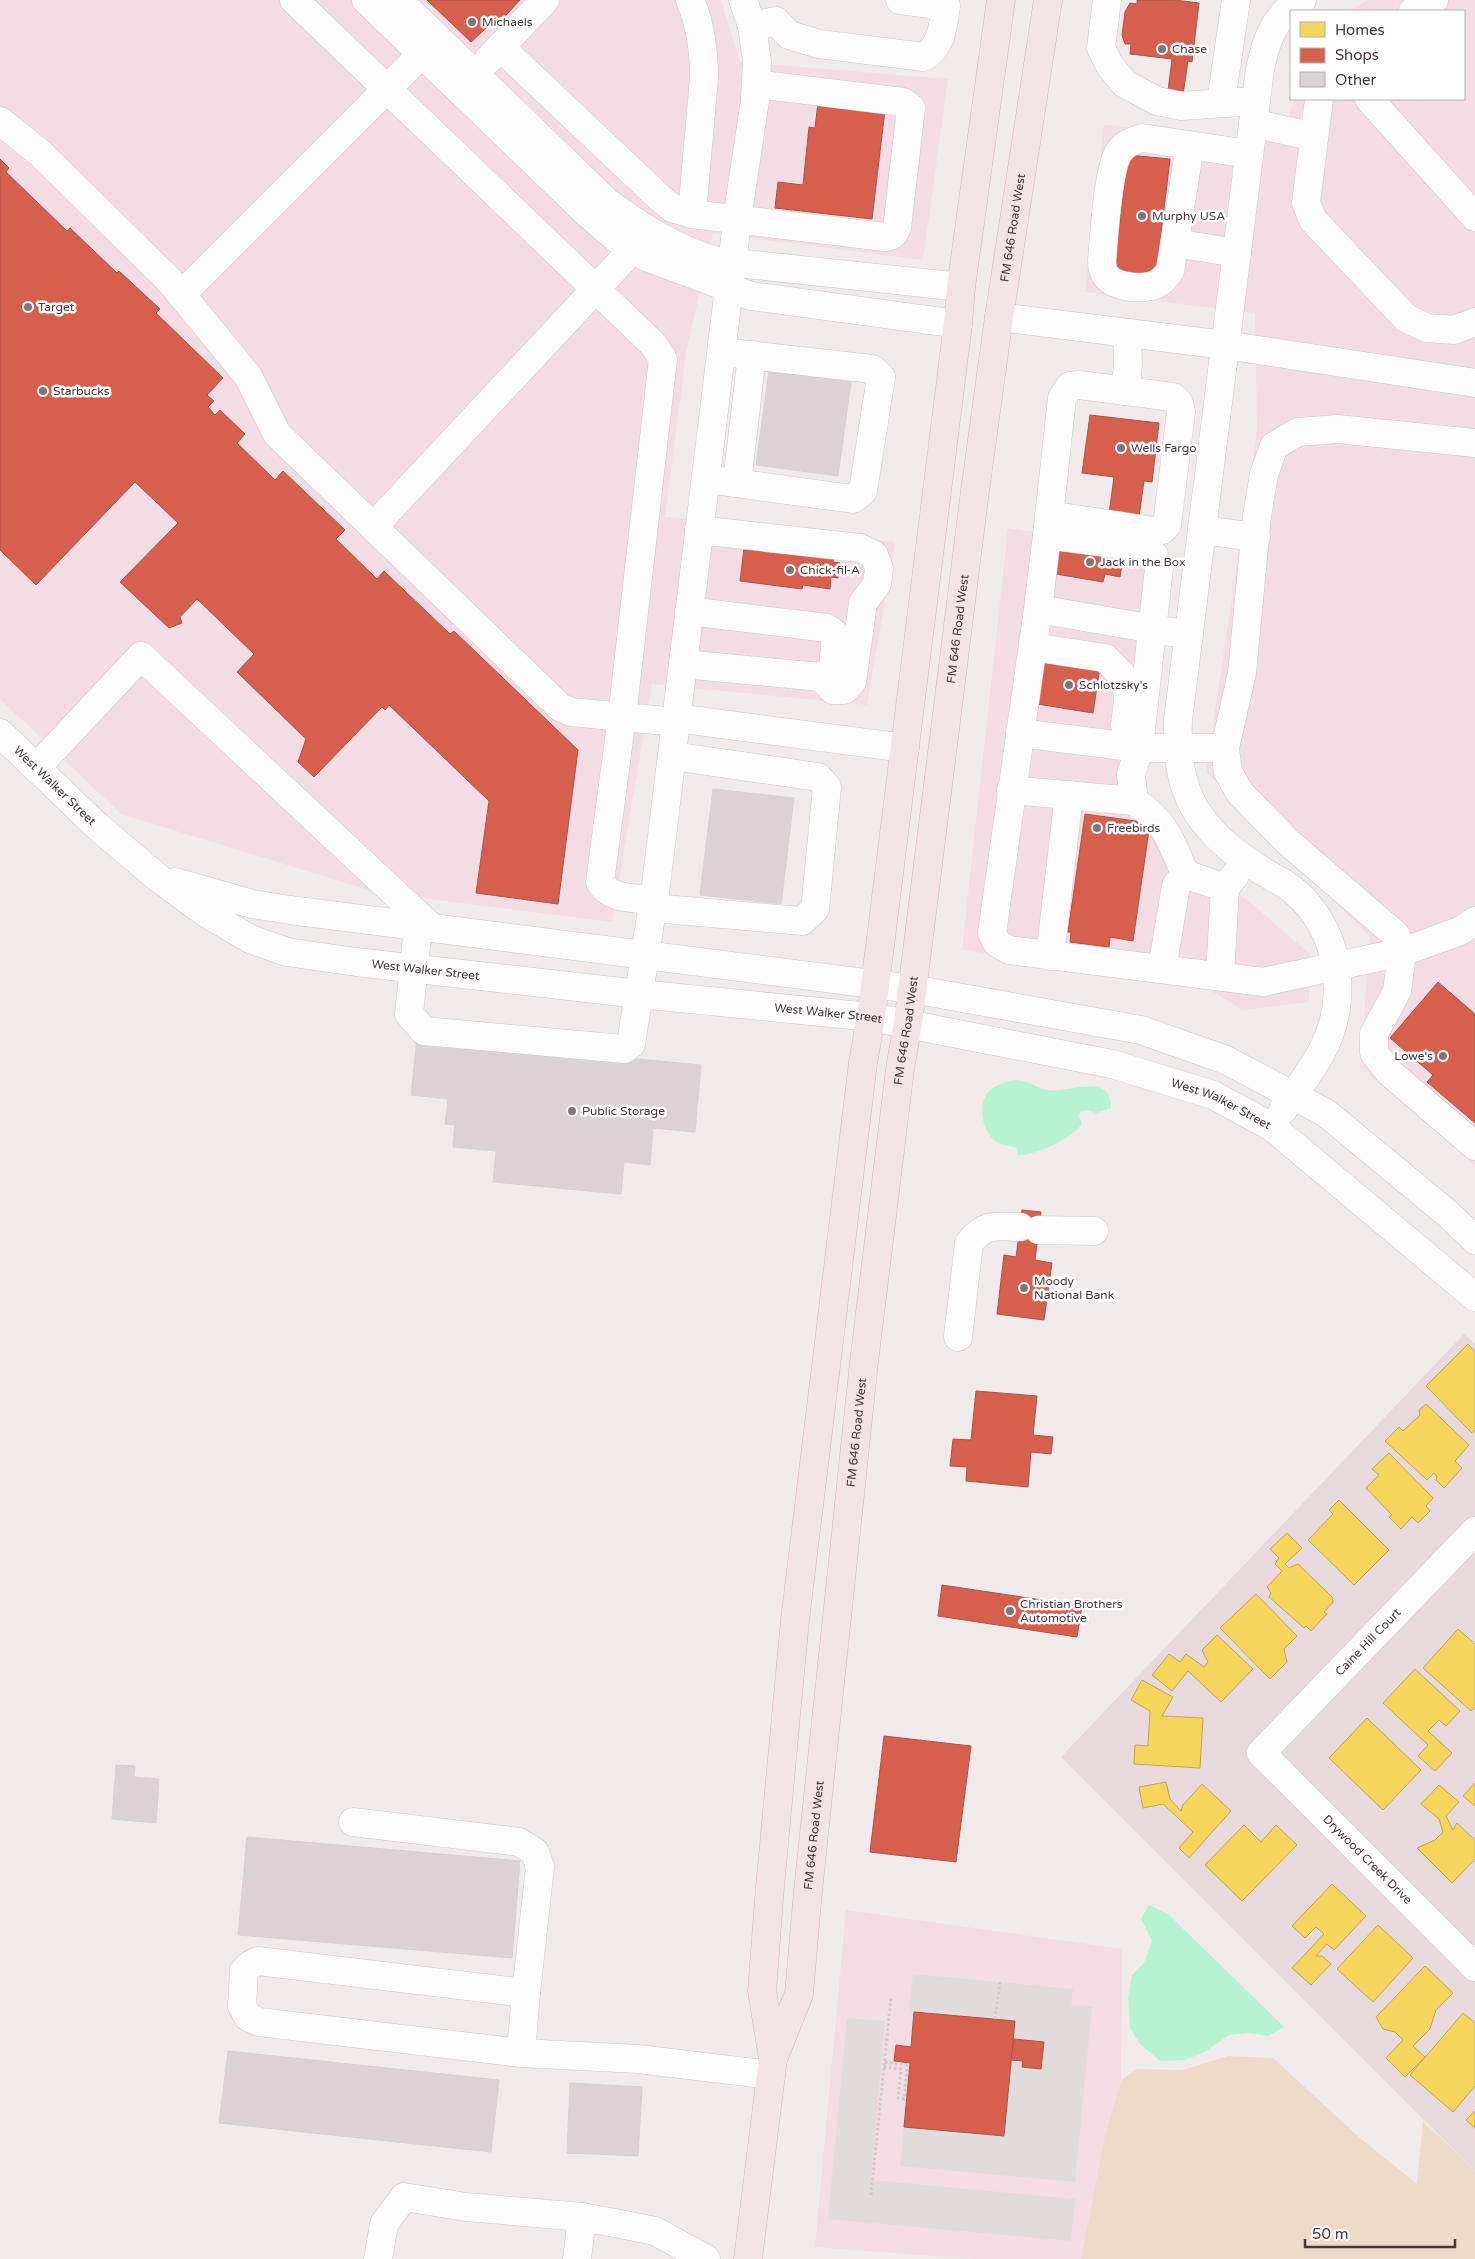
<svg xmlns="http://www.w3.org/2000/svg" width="1475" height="2259" viewBox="0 0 1475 2259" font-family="'Varela Round',sans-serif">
	<rect width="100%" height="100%" fill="#f0eaeb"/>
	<polygon fill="#e7d9dc" points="1464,1334 1475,1344 1475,2171 1061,1757"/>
	<g fill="#f4dce4">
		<polygon points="0,0 721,0 740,62 948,79 923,260 713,233 686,353 665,517 895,542 867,705 652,684 612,922 375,892 121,814 0,699"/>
		<polygon points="1368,0 1475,0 1475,1165 1360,1067 1370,937 1206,772 1257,429 1255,313 1085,292 1104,125 1284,142 1293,99 1464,99 1464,11 1349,11"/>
		<polygon points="1008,528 1169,551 1139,790 1186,854 1251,903 1310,954 1309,1002 1242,1010 1199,983 962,950"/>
		<polygon points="846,1910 1122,1949 1121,2081 1105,2135 1081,2259 972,2259 815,2247"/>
	</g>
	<polygon fill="#eddac8" points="1228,2056 1273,2058 1360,2138 1417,2184 1423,2121 1475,2171 1475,2259 1081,2259 1105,2135 1121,2081 1136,2069 1183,2070"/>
	<g fill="#e2dbdc">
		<polygon points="913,1974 1073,1989 1071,2005 1092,2007 1075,2182 900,2166 904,2127 1004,2136 1015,2022 909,2011"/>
		<polygon points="847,2018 885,2021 871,2180 1075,2199 1071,2241 828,2219"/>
	</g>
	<g fill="#b7f2d2">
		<path d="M1013 1080C1027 1080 1033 1086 1046 1090 1067 1094 1112 1071 1111 1108L1096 1113 1088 1110 1081 1111 1079 1115 1082 1124C1072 1138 1035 1156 1018 1155L1017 1148C1011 1146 1001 1145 995 1141 983 1131 978 1108 986 1095 991 1086 1004 1083 1013 1080Z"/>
		<polygon points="1149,1905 1168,1914 1284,2027 1268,2036 1248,2033 1229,2035 1206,2051 1185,2060 1160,2061 1140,2044 1130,2028 1128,1997 1132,1975 1144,1963 1152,1941 1141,1919"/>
	</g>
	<g fill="#f6d55c" stroke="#c2a552">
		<polygon points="1468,1344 1475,1352 1475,1430 1472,1433 1426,1386"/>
		<polygon points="1426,1404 1469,1445 1455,1461 1462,1468 1444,1488 1436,1480 1437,1477 1434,1473 1427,1480 1385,1441 1399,1427 1403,1431 1420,1415 1419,1410"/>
		<polygon points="1389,1453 1433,1498 1426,1506 1430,1511 1418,1523 1412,1517 1401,1529 1389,1517 1392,1515 1366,1488 1379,1475 1372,1469"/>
		<polygon points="1339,1500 1389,1550 1354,1585 1308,1540 1333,1514 1329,1510"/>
		<polygon points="1287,1533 1302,1548 1285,1564 1289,1568 1298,1564 1332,1597 1333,1602 1324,1612 1327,1614 1311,1631 1306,1626 1304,1628 1269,1597 1271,1593 1267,1587 1282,1571 1275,1564 1279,1558 1270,1549"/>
		<polygon points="1256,1594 1297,1636 1284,1649 1287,1662 1270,1679 1220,1628"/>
		<polygon points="1458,1629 1475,1644 1475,1707 1471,1711 1423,1668"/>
		<polygon points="1217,1635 1253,1669 1221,1702 1188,1671 1172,1691 1152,1675 1169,1654 1180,1662 1186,1654 1204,1667 1208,1662 1202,1650"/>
		<polygon points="1415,1669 1460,1711 1446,1726 1439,1720 1428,1731 1452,1753 1435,1771 1418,1756 1428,1745 1383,1703"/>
		<polygon points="1142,1680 1173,1697 1162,1716 1203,1718 1200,1768 1134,1764 1135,1745 1148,1746 1150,1711 1131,1700"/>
		<polygon points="1367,1718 1421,1770 1383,1810 1329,1758"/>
		<polygon points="1166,1782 1170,1799 1181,1811 1183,1805 1202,1784 1231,1811 1189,1858 1179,1848 1193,1832 1163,1804 1143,1808 1139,1787"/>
		<polygon points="1475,1783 1475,1806 1463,1796"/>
		<polygon points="1439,1785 1459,1802 1446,1816 1453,1830 1457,1823 1475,1840 1475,1859 1452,1883 1417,1848 1435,1840 1443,1832 1439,1819 1421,1804"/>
		<polygon points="1244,1825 1261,1842 1276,1825 1297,1845 1242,1901 1205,1865"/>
		<polygon points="1332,1884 1366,1916 1334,1950 1327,1944 1316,1956 1322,1956 1331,1964 1311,1985 1292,1968 1324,1934 1316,1927 1305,1938 1292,1926"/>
		<polygon points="1378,1925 1413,1958 1373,2002 1337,1969"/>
		<polygon points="1425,1966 1453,1993 1436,2010 1430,2029 1413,2046 1425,2057 1405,2077 1386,2058 1403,2040 1395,2032 1383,2029 1376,2017"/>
		<polygon points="1463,2013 1475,2023 1475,2086 1453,2112 1410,2075"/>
		<polygon points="1475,2111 1475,2128 1466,2120"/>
	</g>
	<g fill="#d6604d" stroke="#ab5348">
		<polygon points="427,0 520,0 498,24 494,21 471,42"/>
		<polygon points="1137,0 1175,0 1199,3 1192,62 1188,61 1182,101 1167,99 1172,59 1130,54 1131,44 1125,44 1122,35 1125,12 1130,3 1137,4"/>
		<polygon points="818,102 885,110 872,219 775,208 778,182 803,185 809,127 815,128"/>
		<polygon points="1128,155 1170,159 1156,276 1114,272"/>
		<polygon points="0,159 9,168 6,172 67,231 70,228 117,273 119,271 160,309 156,313 223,378 207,395 214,401 208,407 215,415 220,410 245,434 237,443 275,480 283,471 345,530 336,539 377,579 384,571 450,634 454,631 578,750 558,904 476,893 489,801 389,705 385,710 382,707 314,777 298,762 306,739 237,672 254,654 197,599 180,617 182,623 169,628 120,582 178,523 135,482 36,585 0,550"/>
		<polygon points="1090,415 1159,423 1152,482 1144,481 1139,517 1109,514 1114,477 1082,473"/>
		<polygon points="745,540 835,551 833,562 840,563 838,578 831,577 830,589 803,585 802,589 740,581"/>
		<polygon points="1061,540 1124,550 1120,577 1105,574 1103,582 1056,574"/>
		<polygon points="1045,658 1100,667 1093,713 1037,704"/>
		<polygon points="1085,814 1150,823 1133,941 1110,937 1109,947 1070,942 1071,932 1068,932"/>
		<polygon points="1438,982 1475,1014 1475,1123 1427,1082 1433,1075 1390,1038"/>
		<polygon points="1022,1210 1041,1212 1035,1260 1052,1263 1044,1320 997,1314 1004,1255 1016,1257"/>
		<polygon points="976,1391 1037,1396 1033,1435 1053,1437 1051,1454 1031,1452 1028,1487 966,1481 967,1467 950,1466 953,1439 971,1440"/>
		<polygon points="942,1585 1082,1606 1077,1637 938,1616"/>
		<polygon points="884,1736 971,1746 956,1862 870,1852"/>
		<polygon points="914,2012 1015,2021 1004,2136 904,2127 910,2063 894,2061 896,2045 911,2047"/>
		<polygon points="1014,2039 1044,2042 1041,2069 1022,2067 1023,2061 1011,2060"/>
	</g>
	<g fill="#dad2d4" stroke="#d9cfd2">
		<polygon points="769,371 851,382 838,476 756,465"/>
		<polygon points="713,789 794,798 781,904 700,895"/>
		<polygon points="417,1038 701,1065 695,1132 653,1128 650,1165 624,1162 621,1194 493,1182 496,1151 453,1147 455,1125 445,1124 448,1099 411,1095"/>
		<polygon points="116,1765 135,1766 134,1777 159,1779 156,1823 112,1819"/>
		<polygon points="247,1837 520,1861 512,1958 238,1935"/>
		<polygon points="228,2051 499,2080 491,2152 219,2123"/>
		<polygon points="570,2083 642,2087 638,2156 567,2153"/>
	</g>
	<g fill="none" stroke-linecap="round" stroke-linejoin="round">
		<defs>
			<g id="minor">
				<path d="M294 0 653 344 663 359 622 717 600 882C610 900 635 898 654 900"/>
				<polyline points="366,0 587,213 616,238 646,257 751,296 958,324"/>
				<path d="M398 0 607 202C641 227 676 250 717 261L961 287"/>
				<path d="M690 0C701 25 704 51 704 78L692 214 885 237 892 235 897 228 911 108 903 102 756 84"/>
				<polyline points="1107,0 1101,48 1110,66 1125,84 1157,101 1181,106 1256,101"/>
				<polyline points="1413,11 1434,0"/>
				<path d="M752 26 776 21 789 35 819 44 924 57C942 46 943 26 946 6L900 0"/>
				<polyline points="500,47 660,198 672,208 692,214"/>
				<polyline points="488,60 545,0"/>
				<polyline points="1319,99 1306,203 1313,220 1406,318 1427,328 1454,330 1475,322"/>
				<polyline points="1369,99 1475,217"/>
				<polyline points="1221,102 1236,0"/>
				<polyline points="0,121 40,153 170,281 248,376 277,434 560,707 571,712 676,722"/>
				<polyline points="1253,123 1314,137"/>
				<path d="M1190 146 1170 271C1165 278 1160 284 1151 286 1137 289 1110 287 1104 272 1102 268 1102 263 1102 260 1104 237 1108 168 1119 152 1125 143 1133 141 1142 138L1249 154"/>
				<polyline points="1175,243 1237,253"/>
				<polyline points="181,295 435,41"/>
				<polyline points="999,317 1225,345 1475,383"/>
				<polyline points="1125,391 1128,366 1127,333"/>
				<polyline points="1475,443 1338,429 1298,432 1274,446 1264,474 1257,516 1242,673 1225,748 1228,772 1240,793 1288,842 1396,935 1402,952 1397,991 1374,1034 1374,1053 1389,1072 1475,1146"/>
				<polyline points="706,479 853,499 863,491 881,377 872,369 722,352"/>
				<polyline points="737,483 752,355"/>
				<polyline points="373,527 633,249"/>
				<polyline points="699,530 860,548 874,555 879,568 877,584 863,603 852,682 844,690 833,690 821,677"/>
				<polyline points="1202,530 1256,537"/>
				<polyline points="1047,535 1062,398 1070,386 1079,385 1173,397 1179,403 1181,412 1167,525 1162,530 1153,531 1049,515"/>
				<polyline points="1189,635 1038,609 992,933 997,943 1009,950 1263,982 1402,952 1460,931 1475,921"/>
				<polyline points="1033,647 1105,658 1121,674 1127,689 1128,701 1125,725"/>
				<polyline points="683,664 821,677 833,668 836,635 827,628 689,611"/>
				<polyline points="676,718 905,748"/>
				<path id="s1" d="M0 733 97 826 157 877 206 913 250 939 287 952 356 962 639 994 871 1017 1112 1064 1213 1095 1272 1127 1475 1297"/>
				<polyline points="1020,733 1139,748 1159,568 1154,555 1139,547 1047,535 1038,609"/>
				<polyline points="36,768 141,656 432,928"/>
				<polyline points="1011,790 1134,801 1131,775 1139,748 1225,748"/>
				<path d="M1134 801C1166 822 1171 841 1185 874"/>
				<polyline points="175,882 252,904 290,910 912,989 1141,1030 1226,1060 1326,1113 1448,1214 1475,1240"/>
				<polyline points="653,908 802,921 815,909 827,787 818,777 672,756"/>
				<polyline points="418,927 409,1014 424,1031 624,1049 631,1044 656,885 739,206 755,100 757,61 752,26 743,0"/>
				<polyline points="1050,956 1069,795"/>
				<polyline points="1162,969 1176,886 1185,874 1225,888"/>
				<polyline points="1220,976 1225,888 1236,874"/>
				<path d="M1283 1110C1296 1091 1310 1073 1321 1053 1350 1000 1341 930 1293 890 1285 883 1274 878 1264 872 1238 856 1214 838 1197 812 1179 784 1177 751 1178 720L1260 69C1266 40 1275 14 1302 0"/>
				<polyline points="1039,1230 1094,1231"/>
				<path d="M958 1337 969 1243C985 1223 996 1226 1020 1227"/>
				<path id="s2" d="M1475 1531 1261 1753 1475 1967"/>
				<polyline points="353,1822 519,1842 535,1852 540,1867 526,1993"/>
				<polyline points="521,2053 526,1993 258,1961 250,1965 244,1971 242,2006 248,2017 259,2022 521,2053 638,2059 771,2075"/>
				<polyline points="378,2259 384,2224 404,2197 466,2207 582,2217 615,2223 655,2231 706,2259"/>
				<polyline points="577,2259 582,2217"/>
			</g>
			<g id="major">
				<polyline points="773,2058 762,1991 770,1887 795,1620 863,1063 871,1017 958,324 961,287 1001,0"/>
				<path id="s3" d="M748 2259 773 2059 799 1994 808 1891 864 1362 900 1069 908 1023 975 491 999 317 1048 0"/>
			</g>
		</defs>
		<use href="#minor" stroke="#cec7c9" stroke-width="29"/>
		<use href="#major" stroke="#d4b6bd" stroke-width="29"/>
		<g stroke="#d1cacc" stroke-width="3" stroke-dasharray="2.5 2.5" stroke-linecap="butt">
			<polyline points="995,2019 1000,1982"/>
			<polyline points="885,2062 910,2065"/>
			<polyline points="884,2067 901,2069 898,2098 904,2099 907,2065"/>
			<polyline points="871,2195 891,1997"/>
		</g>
		<use href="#minor" stroke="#fdfcfc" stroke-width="28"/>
		<use href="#major" stroke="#f1e3e6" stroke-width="28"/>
	</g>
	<g fill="#827479" stroke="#fff" stroke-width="2">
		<circle cx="472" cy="22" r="5"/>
		<circle cx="1162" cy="49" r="5"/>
		<circle cx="1142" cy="216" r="5"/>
		<circle cx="28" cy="307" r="5"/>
		<circle cx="43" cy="391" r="5"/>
		<circle cx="1121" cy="448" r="5"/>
		<circle cx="1090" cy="562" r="5"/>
		<circle cx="790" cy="570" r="5"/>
		<circle cx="1069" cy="685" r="5"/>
		<circle cx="1097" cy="828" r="5"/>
		<circle cx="1443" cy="1056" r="5"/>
		<circle cx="572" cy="1111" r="5"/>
		<circle cx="1024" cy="1288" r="5"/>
		<circle cx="1010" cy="1611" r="5"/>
	</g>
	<g text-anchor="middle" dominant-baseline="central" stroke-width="5" stroke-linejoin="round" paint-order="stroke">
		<g font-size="12" fill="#47353b" stroke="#fff" text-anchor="start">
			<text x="482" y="22">Michaels</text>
			<text x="1172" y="49">Chase</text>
			<text x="1152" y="216">Murphy USA</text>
			<text x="38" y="307">Target</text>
			<text x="53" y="391">Starbucks</text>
			<text x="1131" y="448">Wells Fargo</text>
			<text x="1100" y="562">Jack in the Box</text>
			<text x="800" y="570">Chick-fil-A</text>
			<text x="1079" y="685">Schlotzsky's</text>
			<text x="1107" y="828">Freebirds</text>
			<text x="1433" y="1056" text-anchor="end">Lowe's</text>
			<text x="582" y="1111">Public Storage</text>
			<text x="1034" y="1281">Moody<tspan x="1034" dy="14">National Bank</tspan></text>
			<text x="1020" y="1604">Christian Brothers<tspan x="1020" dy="14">Automotive</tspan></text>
		</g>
		<g font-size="12" fill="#47353b" stroke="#fff">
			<text stroke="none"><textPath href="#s3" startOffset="2051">FM 646 Road West</textPath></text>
			<text stroke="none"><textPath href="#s3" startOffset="1646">FM 646 Road West</textPath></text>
			<text stroke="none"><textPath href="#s1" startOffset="76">West Walker Street</textPath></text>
			<text stroke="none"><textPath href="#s1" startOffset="504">West Walker Street</textPath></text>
			<text stroke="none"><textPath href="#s1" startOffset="909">West Walker Street</textPath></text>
			<text stroke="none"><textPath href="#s3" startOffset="1241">FM 646 Road West</textPath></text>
			<text stroke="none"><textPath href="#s1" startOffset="1314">West Walker Street</textPath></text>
			<text stroke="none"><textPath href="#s3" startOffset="836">FM 646 Road West</textPath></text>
			<text transform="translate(1368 1642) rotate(-46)">Caine Hill Court</text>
			<text stroke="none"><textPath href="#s3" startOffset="431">FM 646 Road West</textPath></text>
			<text stroke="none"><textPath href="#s2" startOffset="459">Drywood Creek Drive</textPath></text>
		</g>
	</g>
	<rect x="1290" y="10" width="175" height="90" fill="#ffffff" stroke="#b5aeb1"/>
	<rect x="1300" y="22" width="25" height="15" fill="#f6d55c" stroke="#b5aeb1"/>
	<text x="1335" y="35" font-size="15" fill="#47353b">Homes</text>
	<rect x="1300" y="48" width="25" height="15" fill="#d6604d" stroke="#b5aeb1"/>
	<text x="1335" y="60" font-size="15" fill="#47353b">Shops</text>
	<rect x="1300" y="72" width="25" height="15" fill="#dad2d4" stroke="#b5aeb1"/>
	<text x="1335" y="85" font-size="15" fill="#47353b">Other</text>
	<path d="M1305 2239v8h150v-8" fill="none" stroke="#47353b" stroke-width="2.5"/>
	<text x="1312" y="2239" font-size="15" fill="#47353b" stroke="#ffffff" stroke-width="4" paint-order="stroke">50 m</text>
</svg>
